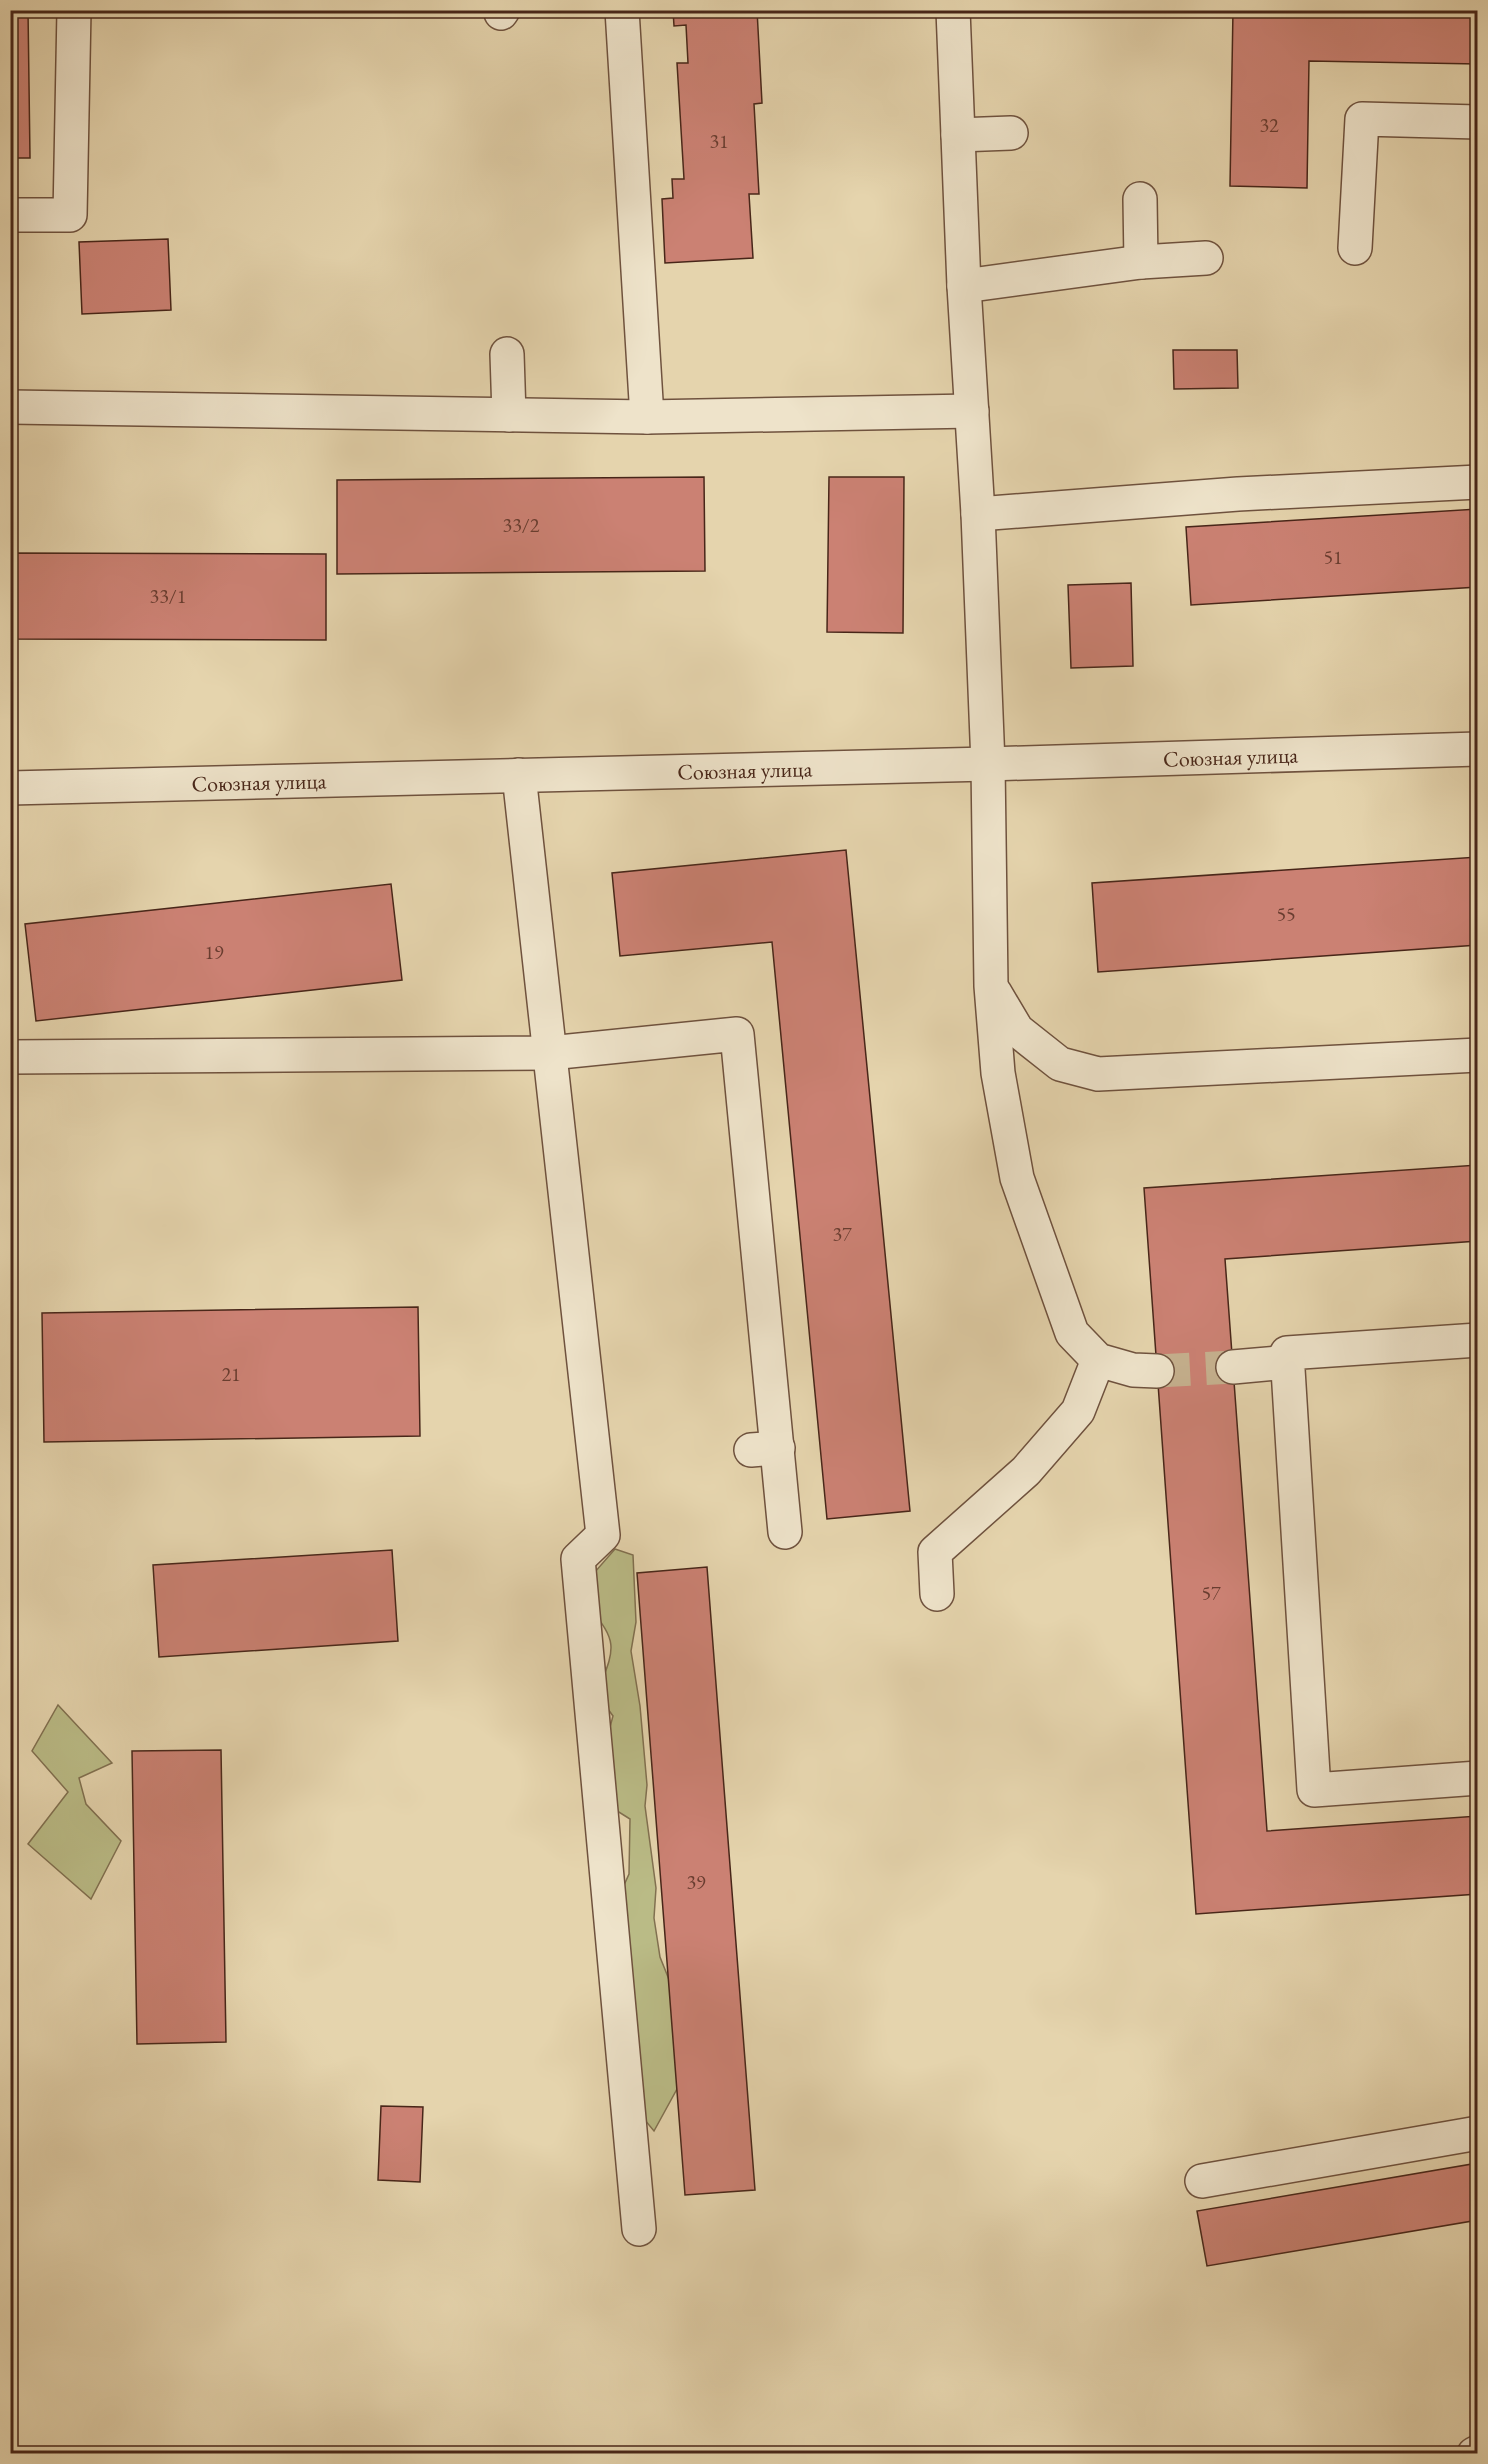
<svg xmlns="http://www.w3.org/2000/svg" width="1488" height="2464" viewBox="0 0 1488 2464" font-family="'EB Garamond',serif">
	<rect width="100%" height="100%" fill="#e5d4ad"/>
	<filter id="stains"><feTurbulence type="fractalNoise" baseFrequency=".00333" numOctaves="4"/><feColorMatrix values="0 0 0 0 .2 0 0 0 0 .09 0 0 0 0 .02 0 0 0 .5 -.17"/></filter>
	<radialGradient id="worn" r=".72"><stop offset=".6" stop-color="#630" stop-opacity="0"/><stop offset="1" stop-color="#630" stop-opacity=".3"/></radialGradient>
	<g fill="#babb86" stroke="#817050" stroke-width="1.5">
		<path d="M615 1549 633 1555 636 1622 631 1651 640 1706 647 1785 645 1806 656 1888 654 1918 660 1957 684 2017 683 2078 654 2131 634 2107 616 1903 629 1874 630 1819 606 1804 602 1757 613 1716 597 1694C612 1653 622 1643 589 1608L594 1573Z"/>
		<polygon points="58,1705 112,1763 79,1778 86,1804 121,1841 91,1899 28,1844 68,1792 32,1751"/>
	</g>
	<g fill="#cb8173" stroke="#482619" stroke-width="1.5">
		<polygon points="10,10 28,10 30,158 10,158"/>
		<polygon points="673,10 757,10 762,103 754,104 759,194 749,194 753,258 665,263 662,199 673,198 672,179 684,179 677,63 688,63 686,25 674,26"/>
		<polygon points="1233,10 1478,10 1478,64 1309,61 1307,188 1230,186"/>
		<polygon points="168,239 171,310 82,314 79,242"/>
		<polygon points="1173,350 1237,350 1238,388 1174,389"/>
		<polygon points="704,477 705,571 337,574 337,480"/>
		<polygon points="829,477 904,477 903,633 827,632"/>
		<polygon points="1478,509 1478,587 1191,605 1186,527"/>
		<polygon points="10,553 326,554 326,640 10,639"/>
		<polygon points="1131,583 1133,666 1071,668 1068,585"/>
		<polygon points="846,850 910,1511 827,1519 772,942 620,956 612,873"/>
		<polygon points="1478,857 1478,945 1098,972 1092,883"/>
		<polygon points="391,884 402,980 36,1021 25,924"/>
		<polygon points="1478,1165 1478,1241 1225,1259 1267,1831 1478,1816 1478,1894 1196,1914 1144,1188"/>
		<polygon points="418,1307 420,1436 44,1442 42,1313"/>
		<polygon points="392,1550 398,1641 159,1657 153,1565"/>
		<polygon points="707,1567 755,2190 685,2195 637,1573"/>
		<polygon points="221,1750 226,2042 137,2044 132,1751"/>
		<polygon points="381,2106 423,2107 420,2182 378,2180"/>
		<polygon points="1478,2163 1478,2220 1207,2266 1197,2211"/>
	</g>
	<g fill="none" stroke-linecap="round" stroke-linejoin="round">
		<polyline stroke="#c6b18f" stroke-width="33" stroke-dasharray="33 16" stroke-linecap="butt" points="1157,1371 1233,1367"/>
		<defs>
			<g id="minor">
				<polyline points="622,10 647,417"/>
				<polyline points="953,10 964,286 978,514 988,764 991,986 998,1073 1017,1178 1072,1333 1098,1360 1133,1370 1157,1371"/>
				<polyline points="501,13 503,10"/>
				<polyline points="958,135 1011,133"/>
				<polyline points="1140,199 1141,262"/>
				<polyline points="10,215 70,215 74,10"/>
				<polyline points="1355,248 1362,119 1478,122"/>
				<polyline points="964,286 1141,262 1206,258"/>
				<polyline points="507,354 509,415"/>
				<polyline points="10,407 647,417 972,411"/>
				<polyline points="978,514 1238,494 1478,482"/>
				<polyline points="519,775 603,1535 578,1559 639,2229"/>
				<path id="s1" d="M10 788 988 764 1478 749"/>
				<polyline points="995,993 1017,1030 1060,1064 1098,1074 1478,1055"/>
				<polyline points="10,1057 550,1053 737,1034 785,1532"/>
				<polyline points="1478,1340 1287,1353 1314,1790 1478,1778"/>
				<polyline points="1233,1367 1288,1362"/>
				<polyline points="751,1450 778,1448"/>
				<polyline points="937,1594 935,1552 1026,1471 1078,1411 1098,1360"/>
				<polyline points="1202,2181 1478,2133"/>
				<polyline points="1474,2454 1478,2452"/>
			</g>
		</defs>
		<use href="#minor" stroke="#6f523e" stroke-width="36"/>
		<use href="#minor" stroke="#eee3ca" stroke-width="33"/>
	</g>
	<g text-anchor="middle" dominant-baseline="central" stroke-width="5" stroke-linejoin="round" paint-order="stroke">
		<g font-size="20" fill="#693d30">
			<text x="1269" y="125">32</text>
			<text x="719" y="141">31</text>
			<text x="521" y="525">33/2</text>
			<text x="1333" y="557">51</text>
			<text x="168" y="596">33/1</text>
			<text x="1286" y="914">55</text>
			<text x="214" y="952">19</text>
			<text x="842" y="1234">37</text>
			<text x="231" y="1374">21</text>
			<text x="1211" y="1593">57</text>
			<text x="696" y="1882">39</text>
		</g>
		<g font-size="22" fill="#482619" stroke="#eee3ca">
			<text stroke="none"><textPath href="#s1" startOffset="1221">Союзная улица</textPath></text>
			<text stroke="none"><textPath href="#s1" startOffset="735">Союзная улица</textPath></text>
			<text stroke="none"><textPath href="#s1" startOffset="249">Союзная улица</textPath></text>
		</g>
	</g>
	<rect width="1488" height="2464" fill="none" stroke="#e5d4ad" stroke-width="36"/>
	<rect x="12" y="12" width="1464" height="2440" fill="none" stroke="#482619" stroke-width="3"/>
	<rect x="18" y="18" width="1452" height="2428" fill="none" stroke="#482619" stroke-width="1.5"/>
	<rect width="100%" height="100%" filter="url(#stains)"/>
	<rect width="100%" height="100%" fill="url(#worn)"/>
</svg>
